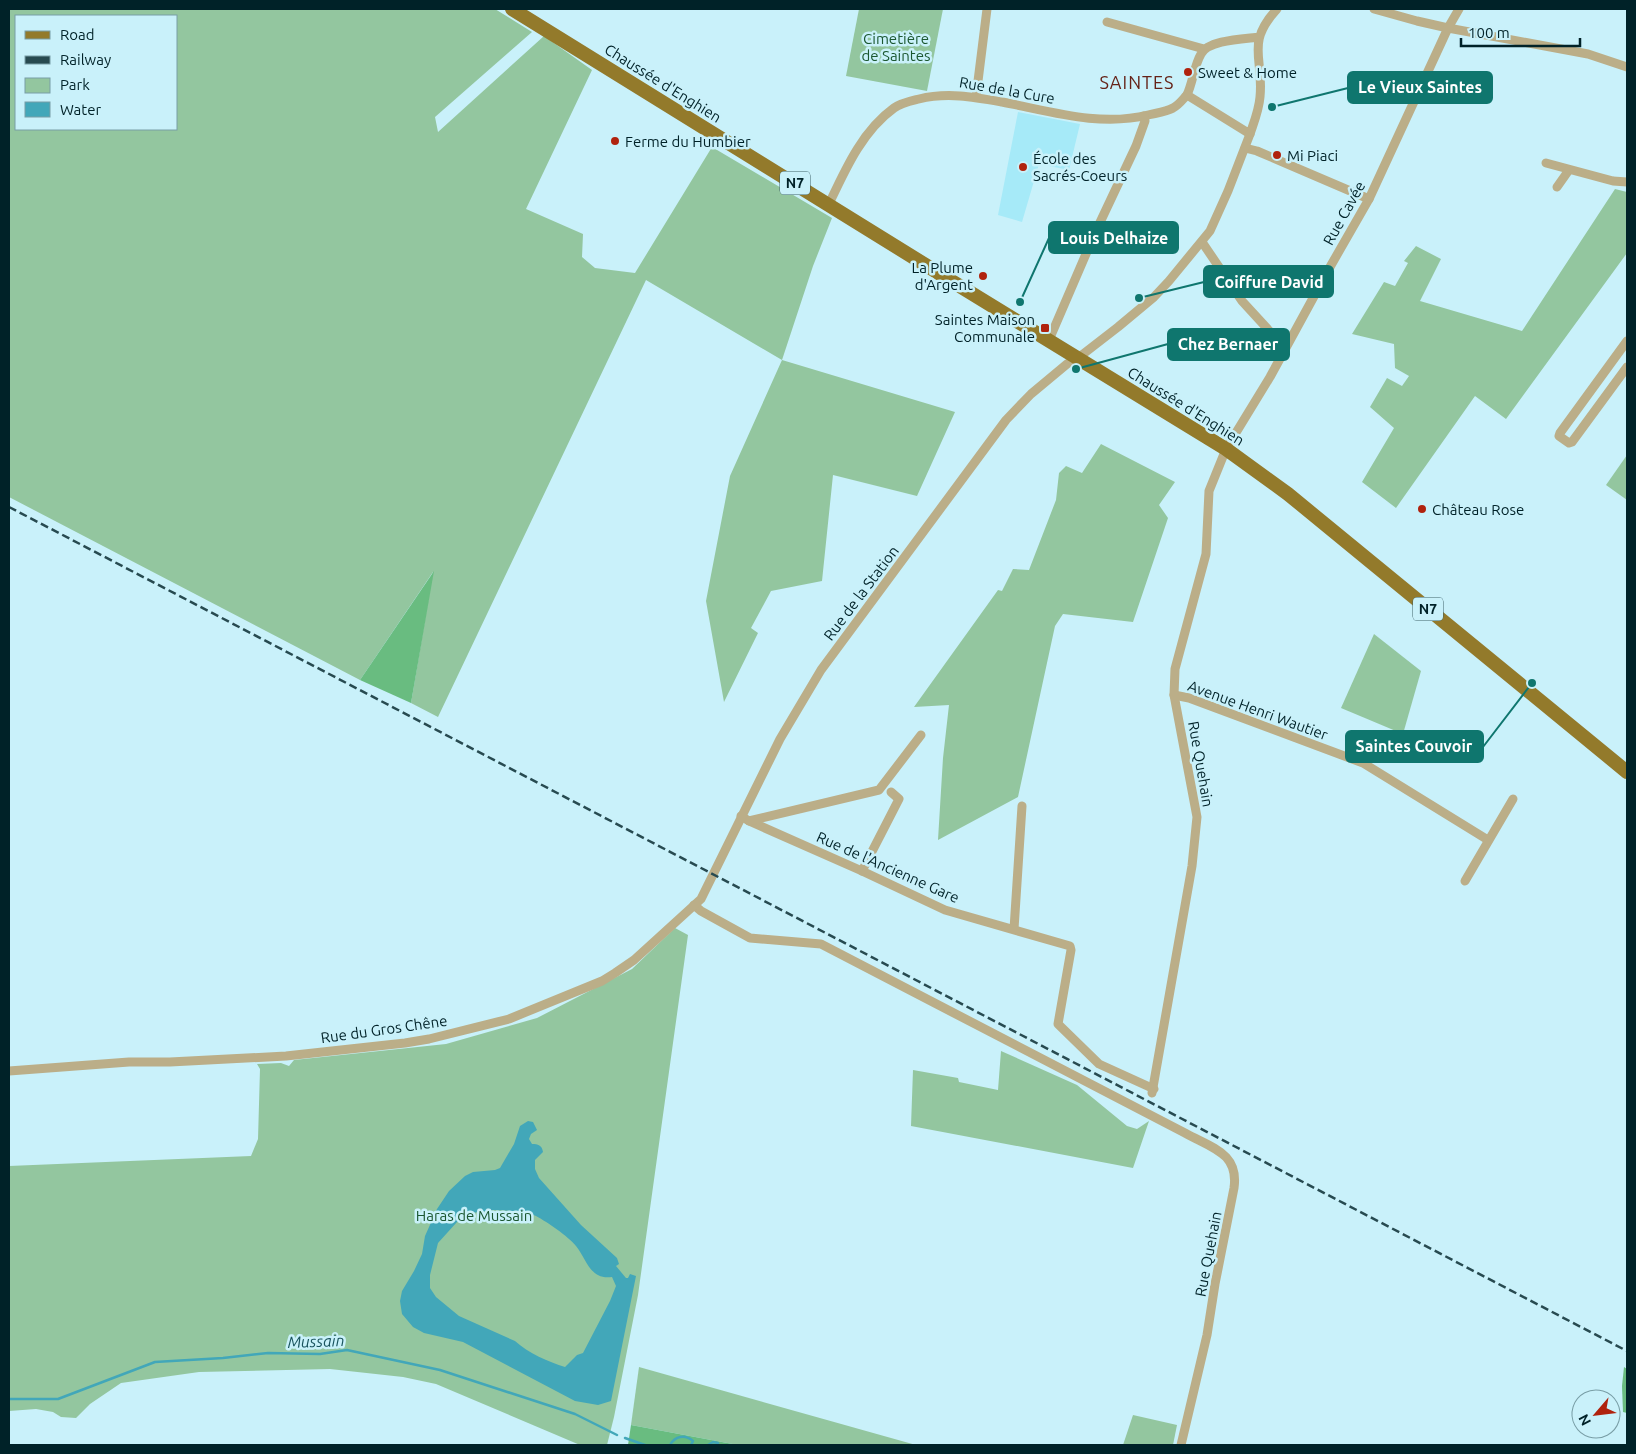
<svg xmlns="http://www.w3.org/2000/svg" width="1636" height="1454" viewBox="0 0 1636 1454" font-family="Ubuntu,sans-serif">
	<rect width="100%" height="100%" fill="#c9f1fa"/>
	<polygon fill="#a6eaf8" points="1018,112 1080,124 1069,170 1039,164 1022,222 998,215"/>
	<g fill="#93c69f" fill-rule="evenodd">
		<path d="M9 9H495L532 32 435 117 438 132 544 36 592 70 526 209 583 234 582 257 595 268 635 273 712 147 832 218 813 266 782 360 955 412 917 496 833 475 822 581 771 591 751 628 758 633 724 702 706 601 730 476 782 360 646 280 438 717 411 703 433 572 360 680 9 497ZM16 16H176V129H16Z"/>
		<polygon points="859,9 943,9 927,91 846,76"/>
		<polygon points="1615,189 1627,192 1627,253 1506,419 1475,396 1396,508 1362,482 1394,428 1370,407 1387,378 1402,386 1409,376 1395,368 1394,344 1352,334 1384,282 1395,286 1408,263 1404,261 1416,246 1441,259 1420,301 1522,331"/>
		<polygon points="1101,444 1175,482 1159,505 1168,518 1133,622 1063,614 1055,626 1018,797 938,840 943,758 949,705 914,707 998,590 1002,591 1013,569 1029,570 1056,500 1059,473 1066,466 1082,473"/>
		<polygon points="1627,455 1627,500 1606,485"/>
		<polygon points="1374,634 1421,671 1403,734 1341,708"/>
		<polygon points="675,928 688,935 638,1295 614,1417 607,1445 580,1445 436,1384 403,1377 330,1369 199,1372 121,1383 90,1404 76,1418 61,1417 53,1412 36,1409 9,1411 9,1166 251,1156 258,1139 260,1069 257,1064 281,1063 289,1066 294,1060 446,1044 537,1018 632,969"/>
		<polygon points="1001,1051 1077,1085 1127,1126 1137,1129 1149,1121 1133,1168 911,1126 913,1070 958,1078 959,1082 998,1090"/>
		<polygon points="639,1367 916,1445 738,1445 631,1425"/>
		<polygon points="1133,1415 1177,1425 1173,1445 1123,1445"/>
	</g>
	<g fill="#69bc80">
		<polygon points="434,571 411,703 360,680"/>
		<polygon points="1624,1367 1627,1369 1627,1413 1623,1412 1622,1386"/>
		<polygon points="631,1425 738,1445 628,1445"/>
	</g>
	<path fill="#42a7b9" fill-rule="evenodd" d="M528 1121 533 1122 537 1130 531 1134 529 1139 532 1144C538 1144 542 1145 543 1152L535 1160V1169L539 1178 581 1225 617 1258 619 1264 616 1266 626 1278H628L630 1274 636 1276 611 1401 598 1405 575 1401 463 1342 424 1333 413 1327 402 1314 400 1301 402 1291 414 1271 422 1254 425 1236 437 1209 449 1191 465 1176 473 1172 495 1170 500 1168 514 1144 520 1126ZM494 1210C507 1211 524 1210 536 1216 547 1222 568 1236 576 1246 587 1260 590 1280 612 1277L616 1286 610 1301 583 1353 577 1355 565 1367C549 1362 528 1353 515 1341L459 1316 436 1297 430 1288V1275L438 1243 457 1222 472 1213Z"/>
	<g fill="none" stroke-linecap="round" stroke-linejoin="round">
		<g stroke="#42a7b9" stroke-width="2.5">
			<polyline points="9,1399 58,1399 155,1362 223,1358 268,1353 320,1354 347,1350 440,1370 575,1414 617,1435"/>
			<polyline points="625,1438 645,1445"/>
			<path d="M670 1445C675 1436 685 1434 693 1441L691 1445"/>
			<polyline points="708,1445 713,1442 718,1443 718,1445"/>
		</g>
		<g stroke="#bbae88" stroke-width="9">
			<polyline points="1374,9 1417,21 1448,28 1588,54 1627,67"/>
			<polyline points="1107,22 1204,49"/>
			<path d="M1259 37C1244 39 1208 40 1201 54 1194 66 1193 82 1187 95L1250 134C1254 122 1259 110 1260 97 1264 57 1245 44 1277 9"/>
			<polyline points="976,97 987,9"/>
			<polyline points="1245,148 1257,151 1369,199"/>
			<polyline points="1546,163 1613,181 1627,182"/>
			<polyline points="1557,187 1569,170"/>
			<path d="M829 204C845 170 862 131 894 108 901 103 911 101 919 99 947 92 974 97 1002 102 1050 111 1099 127 1148 115 1156 113 1166 112 1173 108 1179 105 1183 99 1187 95"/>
			<polyline points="1202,242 1242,301 1285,348"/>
			<polyline points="1049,340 1095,233 1136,146 1145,121 1144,116"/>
			<polyline points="1627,341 1560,433 1559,436 1569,443 1572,442 1627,367"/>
			<polyline points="1174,695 1189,698 1363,763 1488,840"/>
			<polyline points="741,816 749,821 862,871 945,910 1070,946 1071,950 1058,1024 1099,1064 1154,1089"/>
			<polyline points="749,821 879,790 921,735"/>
			<polyline points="862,871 899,799 891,792"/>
			<polyline points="1465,881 1513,799"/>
			<path d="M694 905 701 911 750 938 821 944 1185 1133C1212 1148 1239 1153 1234 1188L1215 1284 1207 1335 1181 1445"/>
			<polyline points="1014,929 1022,806"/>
			<polyline points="9,1071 129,1062 170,1062 286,1056 405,1043 429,1039 509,1019 602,981 615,973 634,960 701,899 780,739 821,670 1006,420 1031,394 1067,364 1078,358 1118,327 1154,297 1169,281 1210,231 1228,191 1250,134"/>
			<polyline points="1152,1093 1192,866 1197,817 1174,695 1175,669 1206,554 1209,491 1226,449 1270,377 1330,267 1369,199 1448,28 1459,9"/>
		</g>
		<polyline stroke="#937a2b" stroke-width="14" points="512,9 945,277 1226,449 1288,494 1627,772"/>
		<polyline stroke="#274a50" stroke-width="2.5" stroke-dasharray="8 4" stroke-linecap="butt" points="9,507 1627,1351"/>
	</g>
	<g fill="#b0220d" stroke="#c9f1fa" stroke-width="2">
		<circle cx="1188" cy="72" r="5"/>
		<circle cx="615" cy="141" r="5"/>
		<circle cx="1277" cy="155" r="5"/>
		<circle cx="1023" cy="167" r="5"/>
		<circle cx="983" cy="276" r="5"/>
		<rect x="1040" y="323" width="10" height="10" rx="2.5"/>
		<circle cx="1422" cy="509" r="5"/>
	</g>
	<g text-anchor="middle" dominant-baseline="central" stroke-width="5" stroke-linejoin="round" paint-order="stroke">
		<g fill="#c9f1fa" stroke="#3c6067" stroke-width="1">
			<rect x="780" y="171.5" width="30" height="23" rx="4"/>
			<rect x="1413" y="597.5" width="30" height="23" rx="4"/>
		</g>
		<g font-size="14" font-weight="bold" fill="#002228">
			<text x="795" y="183">N7</text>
			<text x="1428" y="609">N7</text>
		</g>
		<g font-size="15" fill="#1b5730" stroke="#c9f1fa">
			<text x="896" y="38">Cimetière<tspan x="896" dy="17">de Saintes</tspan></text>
			<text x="474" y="1215">Haras de Mussain</text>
		</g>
		<g font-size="15" fill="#002228" stroke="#c9f1fa" text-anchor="start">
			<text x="1198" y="72">Sweet &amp; Home</text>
			<text x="625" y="141">Ferme du Humbier</text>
			<text x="1287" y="155">Mi Piaci</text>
			<text x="1033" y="158">École des<tspan x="1033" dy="17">Sacrés-Coeurs</tspan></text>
			<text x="973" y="267" text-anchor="end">La Plume<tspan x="973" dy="17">d'Argent</tspan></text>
			<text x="1035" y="319" text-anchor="end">Saintes Maison<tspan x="1035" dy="17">Communale</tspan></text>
			<text x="1432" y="509">Château Rose</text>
		</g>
		<g font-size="15" fill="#002228" stroke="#c9f1fa">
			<text transform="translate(663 83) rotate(32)">Chaussée d'Enghien</text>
			<text transform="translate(1007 90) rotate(10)">Rue de la Cure</text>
			<text transform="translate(1344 213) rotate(-61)">Rue Cavée</text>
			<text transform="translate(1186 406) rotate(32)">Chaussée d'Enghien</text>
			<text transform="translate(861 593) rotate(-53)">Rue de la Station</text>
			<text transform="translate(1258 710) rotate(20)">Avenue Henri Wautier</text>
			<text transform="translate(1201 764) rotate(80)">Rue Quehain</text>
			<text transform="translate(888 867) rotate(24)">Rue de l'Ancienne Gare</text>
			<text transform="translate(384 1029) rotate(-8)">Rue du Gros Chêne</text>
			<text transform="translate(1208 1254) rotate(-79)">Rue Quehain</text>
		</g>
		<g font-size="16" font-style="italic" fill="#19535d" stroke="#c9f1fa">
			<text transform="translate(316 1341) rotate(-2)">Mussain</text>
		</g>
		<g font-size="18" letter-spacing="1" fill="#652217" stroke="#c9f1fa">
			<text x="1137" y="82">SAINTES</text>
		</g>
	</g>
	<path fill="none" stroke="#0f766e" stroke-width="2" d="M1272 107L1348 88M1020 302L1049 238M1139 298L1204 282M1076 369L1168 344M1532 683L1483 747"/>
	<g fill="#0f766e" stroke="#c9f1fa" stroke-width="2">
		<circle cx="1272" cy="107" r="5"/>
		<circle cx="1020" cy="302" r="5"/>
		<circle cx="1139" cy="298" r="5"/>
		<circle cx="1076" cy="369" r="5"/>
		<circle cx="1532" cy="683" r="5"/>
	</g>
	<g fill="#0f766e" stroke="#0f766e" stroke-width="2">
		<rect x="1348" y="72" width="144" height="31" rx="5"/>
		<rect x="1049" y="222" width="129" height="31" rx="5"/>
		<rect x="1204" y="266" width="129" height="31" rx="5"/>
		<rect x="1168" y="329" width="121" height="31" rx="5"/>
		<rect x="1346" y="731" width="137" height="31" rx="5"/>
	</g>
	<g font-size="16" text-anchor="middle" font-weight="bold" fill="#fff">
		<text x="1420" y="93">Le Vieux Saintes</text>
		<text x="1114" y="244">Louis Delhaize</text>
		<text x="1269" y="288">Coiffure David</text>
		<text x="1228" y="350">Chez Bernaer</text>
		<text x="1414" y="752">Saintes Couvoir</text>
	</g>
	<rect width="1636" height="1454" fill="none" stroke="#002228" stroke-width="20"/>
	<rect x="15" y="15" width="162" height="115" fill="#c9f1fa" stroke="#799ea6"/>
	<rect x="25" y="31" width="25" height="8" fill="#937a2b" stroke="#799ea6"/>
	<text x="60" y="40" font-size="15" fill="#002228">Road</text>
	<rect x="25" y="56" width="25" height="8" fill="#274a50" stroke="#799ea6"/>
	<text x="60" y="65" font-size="15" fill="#002228">Railway</text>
	<rect x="25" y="78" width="25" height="15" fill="#93c69f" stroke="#799ea6"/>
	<text x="60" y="90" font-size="15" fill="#002228">Park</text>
	<rect x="25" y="102" width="25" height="15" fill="#42a7b9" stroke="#799ea6"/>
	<text x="60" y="115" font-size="15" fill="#002228">Water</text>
	<g transform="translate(1596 1414) rotate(242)"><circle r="24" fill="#c9f1fa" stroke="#799ea6"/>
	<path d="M0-4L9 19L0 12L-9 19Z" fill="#b0220d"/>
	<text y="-8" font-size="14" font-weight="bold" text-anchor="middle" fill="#002228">N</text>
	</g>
	<path d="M1461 38v8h119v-8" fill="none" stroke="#002228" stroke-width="2.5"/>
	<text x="1468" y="38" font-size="15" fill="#002228" stroke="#c9f1fa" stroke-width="4" paint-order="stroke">100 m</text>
</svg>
